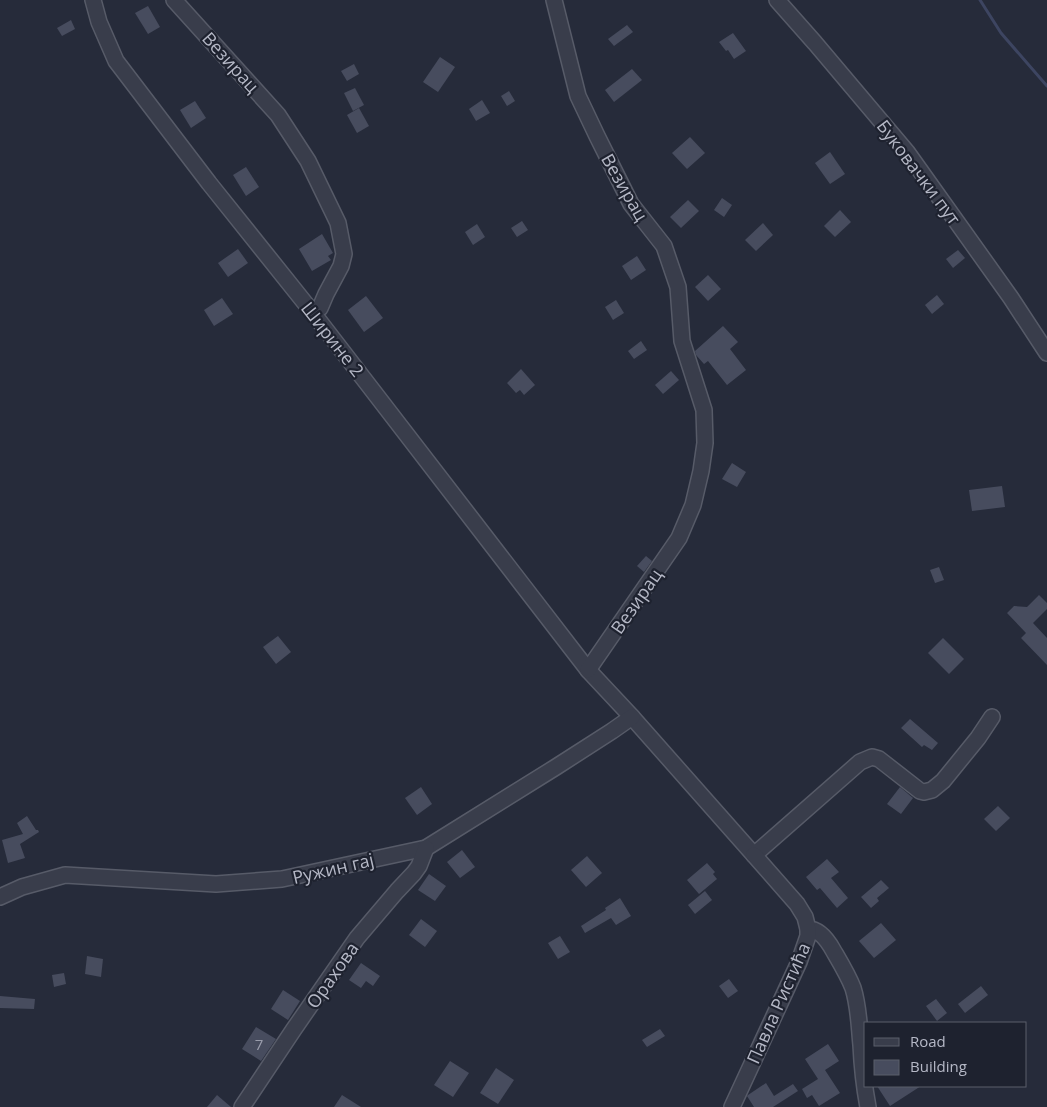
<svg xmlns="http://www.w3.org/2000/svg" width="1047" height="1107" viewBox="0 0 1047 1107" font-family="'Open Sans',sans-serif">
	<rect width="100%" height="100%" fill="#262b3a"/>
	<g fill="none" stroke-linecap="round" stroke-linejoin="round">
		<polyline stroke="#3d4561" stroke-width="3" points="980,0 1001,33 1047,86"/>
	</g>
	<g fill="#474c5e">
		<polygon points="148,6 160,27 148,34 135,13"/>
		<polygon points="71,20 75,29 62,36 57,28"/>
		<polygon points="627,25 633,32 614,46 608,39"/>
		<polygon points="733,33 746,51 734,59 728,50 726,51 719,42"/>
		<polygon points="440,57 455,67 438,92 423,82"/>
		<polygon points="354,64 359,74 347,81 341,71"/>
		<polygon points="632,69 642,80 614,102 605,90"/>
		<polygon points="355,88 364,105 353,111 344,93"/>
		<polygon points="509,91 515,101 507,106 501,96"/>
		<polygon points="482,100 490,113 476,121 469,109"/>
		<polygon points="195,101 206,118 191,128 180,110"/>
		<polygon points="359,108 369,126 357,133 347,115"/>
		<polygon points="690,137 705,153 687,169 672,153"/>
		<polygon points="830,152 845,174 830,184 815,163"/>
		<polygon points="246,167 259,187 246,196 233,175"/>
		<polygon points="722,198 732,205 724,217 714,210"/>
		<polygon points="688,200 699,211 681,228 670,217"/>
		<polygon points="840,210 851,222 835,237 824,226"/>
		<polygon points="522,221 528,230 517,237 511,228"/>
		<polygon points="763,223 773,235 756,251 745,240"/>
		<polygon points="477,224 485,237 473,245 465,232"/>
		<polygon points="322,234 333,253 328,256 331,260 312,271 299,249"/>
		<polygon points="238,249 248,263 228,277 218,263"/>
		<polygon points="958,250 965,258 953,268 946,259"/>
		<polygon points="637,256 646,270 631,280 622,266"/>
		<polygon points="708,275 721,289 708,301 695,287"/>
		<polygon points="937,295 944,304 932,314 925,305"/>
		<polygon points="366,296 383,318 364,332 348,310"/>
		<polygon points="222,298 233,314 214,326 204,310"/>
		<polygon points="616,300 624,313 613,320 605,307"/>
		<polygon points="723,326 738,342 730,349 746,370 727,385 708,361 704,364 696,355 695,351"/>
		<polygon points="641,341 647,350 634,359 628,351"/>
		<polygon points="521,369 535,385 524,395 520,390 516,393 507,383"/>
		<polygon points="671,371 679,380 663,394 655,385"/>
		<polygon points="732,463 746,472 737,487 722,479"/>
		<polygon points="1002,486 1005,507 972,511 969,490"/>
		<polygon points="646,556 652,561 644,572 637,566"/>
		<polygon points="939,567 944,580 935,583 930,570"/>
		<polygon points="1039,595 1047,603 1047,609 1033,623 1047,638 1047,665 1021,638 1026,633 1007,613 1014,606 1027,607"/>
		<polygon points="278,636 291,652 276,664 263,647"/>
		<polygon points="943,638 964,659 949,674 928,653"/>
		<polygon points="910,719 938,743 932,750 924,745 922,747 901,728"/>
		<polygon points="421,787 432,804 417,815 405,798"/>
		<polygon points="900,787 913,798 901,814 887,804"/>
		<polygon points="998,806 1010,818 996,831 984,819"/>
		<polygon points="27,816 36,830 38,830 39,832 20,844 25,858 8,863 2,840 23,834 17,823"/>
		<polygon points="462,850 475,867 460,878 447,862"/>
		<polygon points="587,856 602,873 586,887 571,870"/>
		<polygon points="827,859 839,872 831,878 848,898 837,908 820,888 817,890 806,877"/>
		<polygon points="707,863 715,872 713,874 717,879 699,894 687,880"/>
		<polygon points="429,874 446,886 435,901 418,890"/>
		<polygon points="881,880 889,888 877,898 879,901 871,908 861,897"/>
		<polygon points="705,891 712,900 695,914 688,905"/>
		<polygon points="620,898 631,916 616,925 611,918 585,933 581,926 606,910 605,908"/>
		<polygon points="421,919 437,931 425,947 409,935"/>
		<polygon points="881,923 896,940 874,958 859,941"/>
		<polygon points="560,936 570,952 558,959 548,943"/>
		<polygon points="87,956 103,959 101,977 85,974"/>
		<polygon points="361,963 380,976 373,986 366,981 361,988 349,980"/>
		<polygon points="64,973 66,984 54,987 52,975"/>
		<polygon points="729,979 738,991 728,998 719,986"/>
		<polygon points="981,986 988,995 965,1013 958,1004"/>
		<polygon points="283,990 300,1001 288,1020 271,1009"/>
		<polygon points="0,996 35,999 34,1009 0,1008"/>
		<polygon points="936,999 947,1013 937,1021 926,1006"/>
		<polygon points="256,1027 276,1039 261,1061 242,1049"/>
		<polygon points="660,1029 665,1036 647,1047 642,1040"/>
		<polygon points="828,1044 839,1061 825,1070 840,1093 819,1106 812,1095 807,1098 802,1089 818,1079 805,1059"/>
		<polygon points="450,1061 469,1073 453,1097 434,1085"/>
		<polygon points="496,1068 514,1080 498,1104 480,1093"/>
		<polygon points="766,1083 774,1096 793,1084 798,1091 773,1107 754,1107 747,1096 748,1095"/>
		<polygon points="877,1086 921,1086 890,1106"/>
		<polygon points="217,1095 231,1107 207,1107"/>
		<polygon points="342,1095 361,1107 334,1107"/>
	</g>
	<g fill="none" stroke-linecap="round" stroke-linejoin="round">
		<defs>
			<g id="minor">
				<polyline points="93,0 99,22 116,61 209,183 313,313 588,670 632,717 754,855 860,762 872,757 879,759 920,791 924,792 932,790 943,781 978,738 992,717"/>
				<polyline points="174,0 278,115 308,161 338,223 344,254 341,266 326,294 320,308 313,313"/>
				<polyline points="554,0 578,96 597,136 631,204 664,246 678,287 682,341 704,410 705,443 701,471 693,505 679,538 588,670"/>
				<polyline points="777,0 815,43 907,152 1011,298 1047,353"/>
				<polyline points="0,897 22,887 65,875 216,884 282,879 426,848 556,767 612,731 632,717"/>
				<path d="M808 929C820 929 828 941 833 950 840 962 848 975 853 988 859 1007 859 1026 861 1045 862 1066 864 1086 868 1107"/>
				<polyline points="242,1107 294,1029 357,938 397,891 414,873 419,866 426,848"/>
				<polyline points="732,1107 799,962 808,936 808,929 805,917 797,904 754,855"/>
			</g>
		</defs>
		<use href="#minor" stroke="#575b68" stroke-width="18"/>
		<use href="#minor" stroke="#393d4b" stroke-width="15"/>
	</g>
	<g text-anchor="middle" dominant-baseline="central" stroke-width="4.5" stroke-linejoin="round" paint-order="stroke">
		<g font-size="15" fill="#9a9dac">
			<text x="259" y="1044">7</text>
		</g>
		<g font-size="18" fill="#b5b8c6" stroke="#1e222f">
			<text transform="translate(231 62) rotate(48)">Везирац</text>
			<text transform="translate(919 172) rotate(53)">Буковачки пут</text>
			<text transform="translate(625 187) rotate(60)">Везирац</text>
			<text transform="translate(333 339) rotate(52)">Ширине 2</text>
			<text transform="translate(636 601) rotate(-55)">Везирац</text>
			<text transform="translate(333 868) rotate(-13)">Ружин гај</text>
			<text transform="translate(332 975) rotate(-55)">Орахова</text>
			<text transform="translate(778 1003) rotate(-66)">Павла Ристића</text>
		</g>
	</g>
	<rect x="864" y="1022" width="162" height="65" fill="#1e222f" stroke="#5a5e6b"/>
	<rect x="874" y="1038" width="25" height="8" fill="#393d4b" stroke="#5a5e6b"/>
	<text x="910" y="1047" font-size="15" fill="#b5b8c6">Road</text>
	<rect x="874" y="1060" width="25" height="15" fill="#474c5e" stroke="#5a5e6b"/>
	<text x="910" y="1072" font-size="15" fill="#b5b8c6">Building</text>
</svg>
